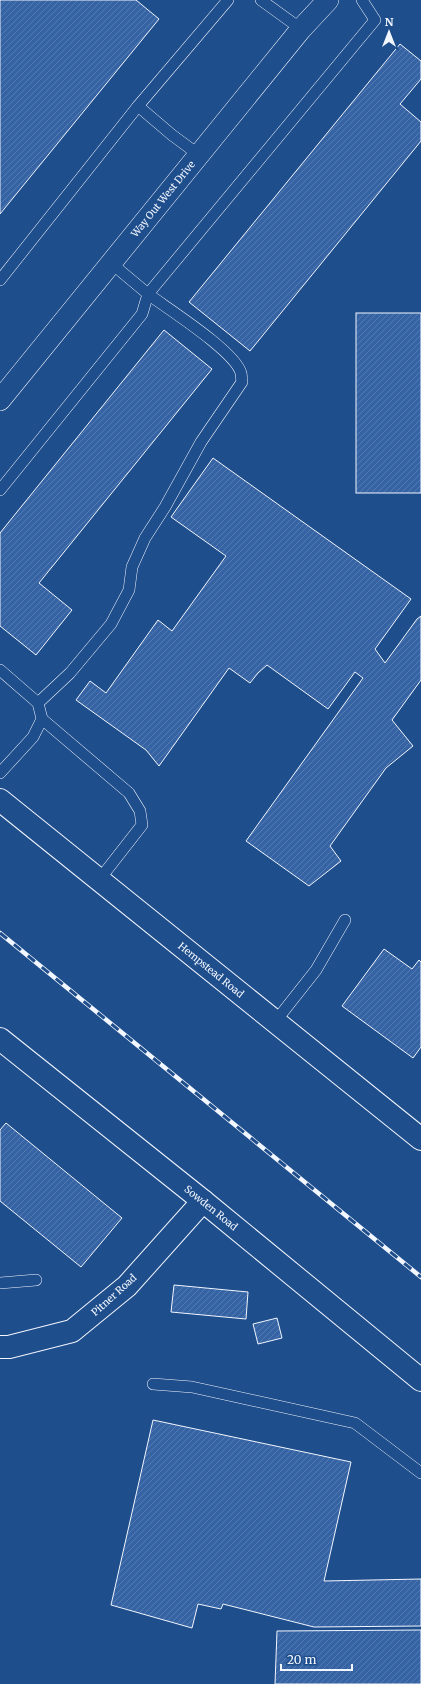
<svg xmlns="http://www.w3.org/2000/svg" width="421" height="1684" viewBox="0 0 421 1684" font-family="Merriweather,serif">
	<defs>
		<pattern id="building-hatch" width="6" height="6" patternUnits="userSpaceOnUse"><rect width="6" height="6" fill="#3563a3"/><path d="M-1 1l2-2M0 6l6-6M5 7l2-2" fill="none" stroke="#537ab1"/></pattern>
	</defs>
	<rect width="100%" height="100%" fill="#1f4e8c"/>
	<g fill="url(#building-hatch)" stroke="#f2f6ff">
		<polygon points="0,0 136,0 159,19 0,214"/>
		<polygon points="400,44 421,61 421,79 400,104 421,122 421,141 250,351 189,302"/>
		<rect x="356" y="313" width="65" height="180"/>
		<polygon points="164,330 212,369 39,583 72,610 36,655 0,626 0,533"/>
		<polygon points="213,458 411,599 375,649 385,663 417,619 421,616 421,680 392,720 413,746 386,768 330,846 341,861 309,886 246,841 363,678 355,672 328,709 267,665 258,673 250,683 229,668 159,766 146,750 76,700 90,681 106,693 158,620 172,631 226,556 171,517"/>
		<polygon points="384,949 412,969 419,960 421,962 421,1047 413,1058 342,1006"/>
		<polygon points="6,1123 122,1218 81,1267 0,1201 0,1130"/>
		<polygon points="174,1285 248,1292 246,1319 171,1312"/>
		<polygon points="277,1318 282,1338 258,1344 253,1324"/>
		<polygon points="153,1420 351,1462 324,1581 421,1579 421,1626 314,1627 223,1604 221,1609 198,1604 192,1628 111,1605"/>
		<polygon points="421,1630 421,1684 275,1684 277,1631"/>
	</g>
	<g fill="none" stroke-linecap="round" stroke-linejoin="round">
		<defs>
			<g id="lane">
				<polyline points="261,0 301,29"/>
				<polyline points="138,106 172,135 199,155"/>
				<polyline points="0,280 138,106 228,0"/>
				<polyline points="0,490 142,314 148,294 111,263"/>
				<polyline points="0,670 38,703 42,719 33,737 0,773"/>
				<path d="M38 703 70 673 111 624 129 590 132 567 145 538 165 507 201 442 242 382C241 380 242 376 241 373 235 351 168 309 148 294L375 20 362 0"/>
				<polyline points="42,719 129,793 140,811 142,825 99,880"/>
				<polyline points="275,1022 316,970 345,920"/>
				<polyline points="0,1283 36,1280"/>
				<polyline points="153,1384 192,1387 355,1423 421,1473"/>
			</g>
			<polyline id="street" points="0,400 301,29 328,0"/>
			<g id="secondary">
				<polyline points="0,800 421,1139"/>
				<polyline points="0,1039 203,1201 421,1380"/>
				<polyline points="0,1347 9,1347 72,1331 127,1286 203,1201"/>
			</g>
		</defs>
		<use href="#lane" stroke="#f2f6ff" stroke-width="12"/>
		<use href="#street" stroke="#f2f6ff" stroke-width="22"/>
		<use href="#secondary" stroke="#f2f6ff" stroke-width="24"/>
		<use href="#lane" stroke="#1f4e8c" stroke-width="11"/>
		<use href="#street" stroke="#1f4e8c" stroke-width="21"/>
		<use href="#secondary" stroke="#1f4e8c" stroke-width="22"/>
		<defs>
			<polyline id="rail" points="0,933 421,1277"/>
		</defs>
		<use href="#rail" stroke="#f2f6ff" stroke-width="4.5"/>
		<use href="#rail" stroke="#1f4e8c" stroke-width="3" stroke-dasharray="9" stroke-linecap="butt"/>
	</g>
	<g text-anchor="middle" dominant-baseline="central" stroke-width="3" stroke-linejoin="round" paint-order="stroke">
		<g font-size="10" fill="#f2f6ff" stroke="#1f4e8c">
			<text transform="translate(163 199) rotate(-51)">Way Out West Drive</text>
			<text transform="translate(211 970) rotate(39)">Hempstead Road</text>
			<text transform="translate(211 1208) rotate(39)">Sowden Road</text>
			<text transform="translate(114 1295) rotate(-42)">Pitner Road</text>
		</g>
	</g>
	<g transform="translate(389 32)" stroke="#1f4e8c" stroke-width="3" paint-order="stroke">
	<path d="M0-3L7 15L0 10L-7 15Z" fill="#f2f6ff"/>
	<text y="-6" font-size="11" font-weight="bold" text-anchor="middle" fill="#f2f6ff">N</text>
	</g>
	<path d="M281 1664v6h71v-6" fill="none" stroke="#f2f6ff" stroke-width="2"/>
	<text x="287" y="1664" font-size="12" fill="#f2f6ff" stroke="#1f4e8c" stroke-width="3" paint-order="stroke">20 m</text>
</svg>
